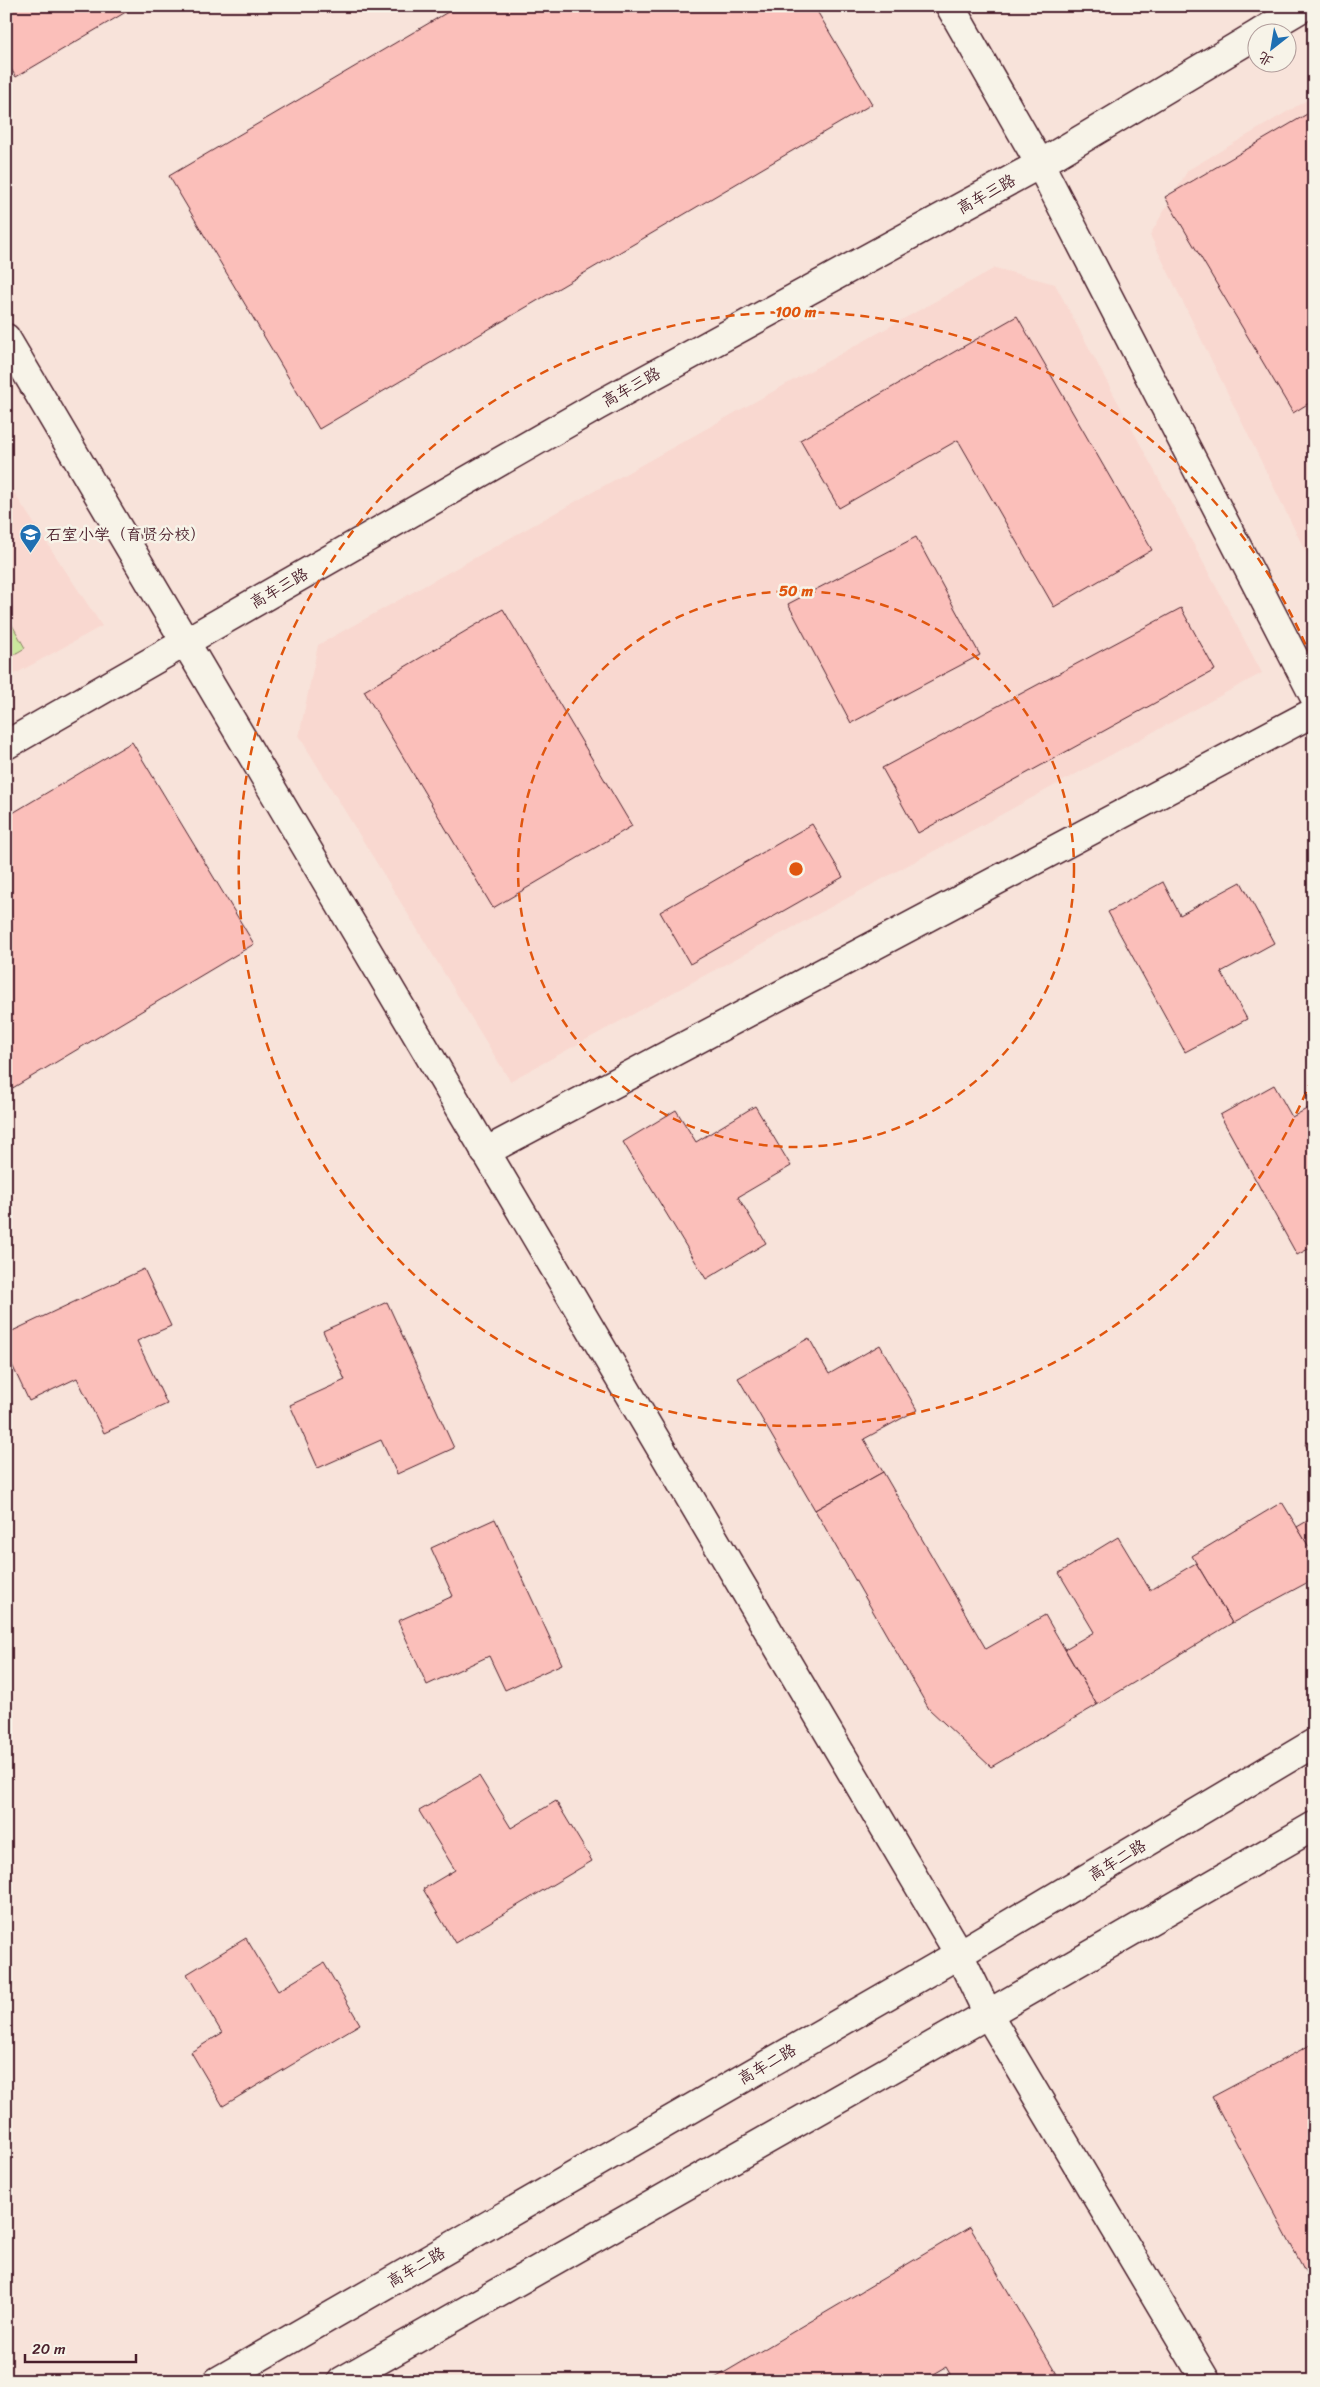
<svg xmlns="http://www.w3.org/2000/svg" width="1320" height="2387" viewBox="0 0 1320 2387" font-family="Sriracha,'LXGW WenKai TC',sans-serif">
	<rect width="100%" height="100%" fill="#f8e3da"/>
	<filter id="ink" filterUnits="userSpaceOnUse"><feTurbulence type="fractalNoise" baseFrequency=".02" numOctaves="2"/><feDisplacementMap in="SourceGraphic" scale="10" xChannelSelector="R" yChannelSelector="G"/><feConvolveMatrix kernelMatrix="1 2 1 2 8 2 1 2 1" color-interpolation-filters="sRGB"/></filter>
	<g filter="url(#ink)">
		<g fill="#f9d8d0">
			<polygon points="1314,96 1314,569 1150,235 1188,170"/>
			<polygon points="995,268 1055,284 1262,673 510,1081 299,736 318,645"/>
			<polygon points="6,481 102,626 6,679"/>
		</g>
		<polygon fill="#cbe79e" stroke="#8a8364" points="6,614 25,648 6,659"/>
		<g fill="#fbbfba" stroke="#4a1f2b">
			<polygon points="6,6 136,6 16,77 6,61"/>
			<polygon points="458,6 814,6 872,104 319,429 169,176"/>
			<polygon points="1314,110 1314,400 1293,413 1165,197"/>
			<polygon points="1017,316 1152,550 1054,607 958,440 839,508 800,440"/>
			<polygon points="916,537 980,655 851,723 788,604"/>
			<polygon points="1181,608 1215,670 918,833 882,768"/>
			<polygon points="503,609 632,826 493,908 364,691"/>
			<polygon points="132,742 254,944 6,1092 6,817"/>
			<polygon points="812,824 843,877 690,964 660,912"/>
			<polygon points="1163,882 1180,915 1241,882 1274,943 1221,972 1247,1019 1185,1052 1108,912"/>
			<polygon points="1274,1085 1292,1117 1314,1105 1314,1246 1297,1255 1220,1115"/>
			<polygon points="755,1106 791,1166 738,1197 766,1243 706,1279 623,1142 676,1110 696,1142"/>
			<polygon points="144,1269 171,1326 137,1341 167,1404 104,1433 77,1378 29,1401 6,1352 6,1334"/>
			<polygon points="387,1302 454,1448 397,1474 381,1440 318,1468 290,1405 345,1380 323,1331"/>
			<polygon points="809,1338 829,1374 880,1345 917,1410 864,1439 883,1472 815,1510 738,1378"/>
			<polygon points="1314,1439 1314,1459 1305,1444"/>
			<polygon points="883,1472 986,1649 1045,1615 1097,1705 991,1767 929,1709 815,1510"/>
			<polygon points="1282,1502 1314,1555 1314,1579 1232,1623 1192,1556"/>
			<polygon points="1314,1517 1314,1555 1297,1527"/>
			<polygon points="495,1519 562,1664 505,1690 489,1656 427,1685 398,1621 453,1596 431,1548"/>
			<polygon points="1118,1537 1150,1590 1196,1563 1232,1623 1097,1705 1065,1649 1094,1632 1059,1573"/>
			<polygon points="479,1776 511,1828 556,1801 592,1861 455,1943 423,1889 455,1870 419,1811"/>
			<polygon points="246,1938 278,1991 324,1963 360,2024 223,2106 191,2052 222,2033 187,1974"/>
			<polygon points="1314,2043 1314,2288 1212,2097"/>
			<polygon points="970,2227 1061,2381 954,2381 946,2367 922,2381 710,2381"/>
		</g>
		<g fill="none" stroke-linecap="round" stroke-linejoin="round">
			<defs>
				<g id="minor">
					<polyline points="950,6 1040,164 1314,696"/>
					<polyline points="1261,32 1305,6"/>
					<polyline points="6,338 959,1954 988,2014 1206,2381"/>
					<polyline points="6,745 597,406 1040,164 1258,34"/>
					<polyline points="485,1152 1314,712"/>
					<polyline points="218,2381 959,1954 1314,1743"/>
					<polyline points="342,2381 988,2014 1314,1826"/>
				</g>
			</defs>
			<use href="#minor" stroke="#4a1f2b" stroke-width="31"/>
			<use href="#minor" stroke="#f7f3e8" stroke-width="28"/>
		</g>
	</g>
	<g fill="none" stroke="#e0560e" stroke-width="2.5" stroke-dasharray="9 6">
		<circle cx="796" cy="869" r="278"/>
		<path d="M1312 1078A557 557 0 1 1 1312 660"/>
	</g>
	<defs>
		<symbol id="school-pin" viewBox="-11 -11 22 30"><path d="M0 17L-7.5 6A9.5 9.5 0 1 1 7.5 6Z" fill="#1f6fb2" stroke="#f7f3e8"/><path d="M0-5L7-2L0 1L-7-2ZM-4 1L0 2.5L4 1V4Q0 6-4 4Z" fill="#fff"/></symbol>
	</defs>
	<g fill-rule="evenodd">
		<use href="#school-pin" x="18" y="522" width="25" height="34"/>
	</g>
	<g text-anchor="middle" dominant-baseline="central" stroke-width="5" stroke-linejoin="round" paint-order="stroke">
		<g font-size="16" fill="#4a1f2b" stroke="#f7f3e8">
			<text transform="translate(986 194) rotate(-29)">高车三路</text>
			<text transform="translate(631 387) rotate(-29)">高车三路</text>
			<text transform="translate(279 588) rotate(-30)">高车三路</text>
			<text transform="translate(1117 1860) rotate(-31)">高车二路</text>
			<text transform="translate(767 2064) rotate(-30)">高车二路</text>
			<text transform="translate(416 2267) rotate(-30)">高车二路</text>
		</g>
		<g font-size="16" fill="#4a1f2b" stroke="#f7f3e8" text-anchor="start">
			<text x="46" y="534">石室小学（育贤分校）</text>
		</g>
	</g>
	<circle cx="796" cy="869" r="8" fill="#e0560e" stroke="#f7f3e8" stroke-width="2.5"/>
	<g font-size="15" text-anchor="middle" font-weight="bold" fill="#e0560e" stroke="#f7f3e8" stroke-width="5" stroke-linejoin="round" paint-order="stroke">
		<text x="796" y="317">100 m</text>
		<text x="796" y="596">50 m</text>
	</g>
	<rect width="1320" height="2387" fill="none" stroke="#f7f3e8" stroke-width="25"/>
	<rect x="12" y="12" width="1295" height="2362" fill="none" stroke="#4a1f2b" stroke-width="2" filter="url(#ink)"/>
	<g transform="translate(1272 48) rotate(211)"><circle r="24" fill="#f7f3e8" stroke="#b29e9c"/>
	<path d="M0-4L9 19L0 12L-9 19Z" fill="#1f6fb2"/>
	<text y="-8" font-size="14" font-weight="bold" text-anchor="middle" fill="#4a1f2b">北</text>
	</g>
	<path d="M25 2354v8h111v-8" fill="none" stroke="#4a1f2b" stroke-width="2.5"/>
	<text x="32" y="2354" font-size="15" fill="#4a1f2b" stroke="#f7f3e8" stroke-width="4" paint-order="stroke">20 m</text>
</svg>
